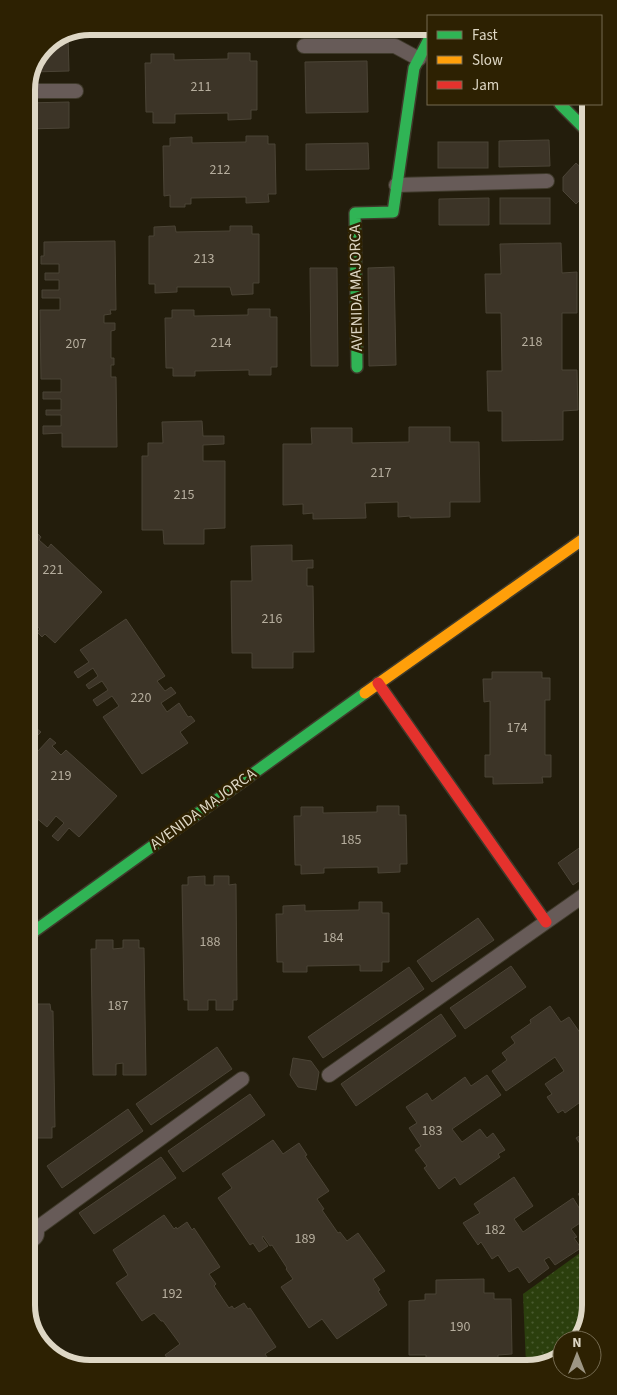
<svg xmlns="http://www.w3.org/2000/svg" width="617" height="1395" viewBox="0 0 617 1395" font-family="'Source Sans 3',sans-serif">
	<defs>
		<pattern id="park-dots" width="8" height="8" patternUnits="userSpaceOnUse" patternTransform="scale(1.25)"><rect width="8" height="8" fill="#2b3f0d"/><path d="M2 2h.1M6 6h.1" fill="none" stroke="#495a2f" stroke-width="1.8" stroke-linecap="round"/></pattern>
	</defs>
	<rect width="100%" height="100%" fill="#231d0c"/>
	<polygon fill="url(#park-dots)" points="591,1245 591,1306 580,1340 562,1340 562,1355 548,1365 526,1365 523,1294"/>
	<g fill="#3c3427" stroke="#4b4436">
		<rect x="305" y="26" width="61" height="4"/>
		<polygon points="68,35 69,71 33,72 45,45"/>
		<polygon points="228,53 250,53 250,61 257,61 257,110 251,110 251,119 228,120 228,113 175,114 175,123 153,123 153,112 146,112 145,63 151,63 151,54 174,54 174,60 228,59"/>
		<polygon points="367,61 368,112 306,113 305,62"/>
		<polygon points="69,102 69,128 26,129 26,103"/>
		<polygon points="246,136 268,136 268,144 275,144 276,194 268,194 269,202 246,203 246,197 191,198 191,204 185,204 185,207 170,207 170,195 164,196 163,146 170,146 170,138 192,137 192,143 246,142"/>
		<polygon points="549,140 550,166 499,167 499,141"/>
		<rect x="438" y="142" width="50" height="26"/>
		<polygon points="368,143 369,169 306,170 306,144"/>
		<polygon points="576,163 588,174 588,192 576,204 563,191 563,177"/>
		<polygon points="489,198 489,225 439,225 439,199"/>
		<rect x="500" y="198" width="50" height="26"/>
		<polygon points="175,226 176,232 230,231 230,226 252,226 252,234 259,234 259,283 253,283 253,294 232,295 230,287 177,287 177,292 155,293 155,284 149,284 149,236 154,236 154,227"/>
		<polygon points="115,241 116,310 110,310 111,314 104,315 104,323 115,323 115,330 111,331 111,358 114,358 114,365 111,365 111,377 116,377 117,447 62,447 62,433 43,434 43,426 61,426 61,415 46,415 46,410 61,410 61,399 43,399 43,392 61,392 61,379 41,379 40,310 60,310 60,298 42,298 42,290 59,290 59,280 45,280 45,273 59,273 59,264 41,264 41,256 44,256 44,242"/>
		<polygon points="561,243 562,273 577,272 577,313 562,313 562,370 577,370 578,410 563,411 563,440 502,441 502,411 488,411 487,371 502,371 501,313 486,313 485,274 501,274 500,244"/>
		<polygon points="394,267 396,365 369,366 368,268"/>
		<polygon points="310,268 337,268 338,366 311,366"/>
		<polygon points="248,309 270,309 270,317 277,317 277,367 271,367 271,375 249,375 249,370 195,371 195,376 173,376 173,368 166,368 165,318 172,318 172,310 194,310 194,316 248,315"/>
		<polygon points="202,421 203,436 224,436 224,444 203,445 203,461 225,461 225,528 204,529 204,544 164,544 163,530 142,530 142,456 148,456 148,443 163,443 162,422"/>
		<polygon points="409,427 450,427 450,442 479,442 480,502 450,502 450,517 410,518 410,516 398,517 398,502 365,503 366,518 313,519 313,513 303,514 303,504 283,505 283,444 312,444 311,428 352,428 352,443 409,442"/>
		<polygon points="28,529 34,535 36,532 41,537 39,540 48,548 51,544 102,592 55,643 45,634 42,637 37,632 40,629 28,618 29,613 28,612"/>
		<polygon points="292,545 292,561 313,560 313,568 307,568 307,586 313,586 314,652 293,652 293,668 252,668 252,653 232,653 231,581 252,581 251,546"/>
		<polygon points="126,619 165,676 157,681 165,691 171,687 176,693 161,703 167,712 179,703 188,717 191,716 195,721 180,732 188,743 142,774 103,717 119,706 112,696 97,706 93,700 108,690 102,681 89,689 86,685 98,676 93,668 78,678 74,672 89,662 80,650"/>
		<polygon points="589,623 589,723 581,723 580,702 585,702 585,647 580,647 580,624"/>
		<polygon points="492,672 542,672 542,678 550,678 550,700 545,700 545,755 551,755 551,777 542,777 543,783 493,784 493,777 485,777 485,755 490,755 490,701 484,702 483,679 492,679"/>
		<polygon points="36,728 41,732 30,743 38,751 50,738 56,743 52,746 61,755 66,750 117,796 79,837 69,828 58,841 52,836 64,823 56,816 47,827 34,816 32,819 28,815 28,731 31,734"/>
		<polygon points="377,806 399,806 399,815 406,815 407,864 400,864 400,872 378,873 378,867 324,868 324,873 301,874 301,865 295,865 294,816 301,816 301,807 323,807 323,813 377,812"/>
		<polygon points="589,841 590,873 573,885 558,863"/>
		<polygon points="205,876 205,885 214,885 214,876 229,876 229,885 236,884 237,1000 233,1000 233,1010 216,1010 216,1000 208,1000 208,1010 188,1010 188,1000 184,1000 182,885 188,885 188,877"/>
		<polygon points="359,902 382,902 382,913 389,913 389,962 382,962 382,971 360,971 360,965 307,966 307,972 283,972 283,962 277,962 276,914 283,914 283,906 305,905 305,911 359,910"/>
		<polygon points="478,918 494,940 432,982 417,961"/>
		<polygon points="96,940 113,940 113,949 123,948 123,940 139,940 139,948 144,948 146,1075 123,1075 123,1063 116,1064 116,1075 93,1075 91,949 96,949"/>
		<polygon points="511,966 526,987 465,1029 450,1008"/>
		<polygon points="409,967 424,989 323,1058 308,1037"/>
		<polygon points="31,1004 50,1004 51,1011 53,1011 55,1127 52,1127 52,1138 33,1138 32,1127 29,1127 29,1012 31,1012"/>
		<polygon points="550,1006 561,1022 569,1017 590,1047 590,1095 565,1113 563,1110 558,1113 547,1097 552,1094 545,1084 564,1071 555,1057 506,1091 492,1071 507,1060 502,1053 515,1043 511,1037 531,1023 530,1020"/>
		<polygon points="441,1014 456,1036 356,1106 341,1084"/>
		<polygon points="217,1047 232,1069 151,1125 136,1104"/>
		<polygon points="293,1058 311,1061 319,1072 316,1090 298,1087 290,1075"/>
		<polygon points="487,1075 501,1095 452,1129 462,1142 480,1129 487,1138 493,1133 505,1150 498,1154 500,1157 460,1185 455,1177 439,1189 424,1168 427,1166 415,1150 421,1146 409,1128 417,1123 406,1107 427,1093 432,1101 465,1077 471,1086"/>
		<polygon points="250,1094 265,1115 183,1172 168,1151"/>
		<polygon points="128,1109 143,1131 62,1188 47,1166"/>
		<polygon points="590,1124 590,1152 587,1154 576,1138 581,1135 579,1132"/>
		<polygon points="273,1140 283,1154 299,1143 307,1155 305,1156 329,1191 317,1199 324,1209 322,1210 338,1233 340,1232 347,1241 358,1233 385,1271 373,1279 380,1290 378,1291 387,1305 337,1339 322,1319 309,1328 281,1287 293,1279 286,1269 287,1268 272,1245 270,1246 263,1236 262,1238 268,1246 259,1252 253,1243 250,1245 218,1198 232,1188 222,1174"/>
		<polygon points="161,1157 176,1178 94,1234 79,1213"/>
		<polygon points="514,1177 533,1206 514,1219 523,1232 573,1198 586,1219 571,1229 577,1237 574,1238 581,1248 555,1265 549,1257 544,1260 549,1268 529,1283 518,1267 509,1272 498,1255 492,1259 481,1242 478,1245 463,1223 480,1213 474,1204"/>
		<polygon points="590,1185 590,1211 578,1194"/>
		<polygon points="164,1215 174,1229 176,1227 177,1229 187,1222 192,1230 194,1228 220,1267 209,1274 216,1284 214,1286 229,1308 232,1306 234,1309 244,1303 248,1309 250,1308 276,1347 265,1354 272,1364 270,1366 272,1367 177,1368 174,1365 173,1366 165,1355 180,1344 163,1321 161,1321 154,1313 142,1321 116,1283 128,1275 113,1250"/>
		<polygon points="484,1279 484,1293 494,1293 494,1299 511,1299 512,1354 498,1355 498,1358 495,1358 495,1366 441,1366 441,1361 426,1361 426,1355 409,1355 409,1301 425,1300 425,1294 436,1294 436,1280"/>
		<polygon points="41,1334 58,1358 51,1355 37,1337"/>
		<polygon points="386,1360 387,1366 340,1367 340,1361"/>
	</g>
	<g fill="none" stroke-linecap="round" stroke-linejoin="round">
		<defs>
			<g id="lane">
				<polyline points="304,46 395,46 419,59"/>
				<polyline points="26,91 76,91"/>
				<polyline points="396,185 547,181"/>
				<polyline points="329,1075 590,891"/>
				<polyline points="29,1234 242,1079"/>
			</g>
			<polyline id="street" points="29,1232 30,1233"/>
			<g id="fast">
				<polyline points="560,104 587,131"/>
				<polyline points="357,367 355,213 393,212 414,68 428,41"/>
				<polyline points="29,935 365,693"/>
			</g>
			<polyline id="slow" points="365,693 589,535"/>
			<polyline id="jam" points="378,683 546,922"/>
		</defs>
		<use href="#lane" stroke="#3f3a2b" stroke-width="16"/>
		<use href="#street" stroke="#3f3a2b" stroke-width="30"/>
		<use href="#fast" stroke="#3f3a2b" stroke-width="14"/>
		<use href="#slow" stroke="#3f3a2b" stroke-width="14"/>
		<use href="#jam" stroke="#3f3a2b" stroke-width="14"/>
		<use href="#lane" stroke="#675b58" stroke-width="14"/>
		<use href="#street" stroke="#675b58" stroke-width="28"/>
		<use href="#fast" stroke="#30b455" stroke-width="11"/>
		<use href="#slow" stroke="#ff9f0a" stroke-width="11"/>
		<use href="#jam" stroke="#e5322d" stroke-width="11"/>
	</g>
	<g text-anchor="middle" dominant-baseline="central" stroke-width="5" stroke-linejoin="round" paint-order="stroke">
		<g font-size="14" fill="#b6ae9e">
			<text x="201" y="87">211</text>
			<text x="220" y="170">212</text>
			<text x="204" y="259">213</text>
			<text x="532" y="342">218</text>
			<text x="221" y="343">214</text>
			<text x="76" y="344">207</text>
			<text x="381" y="473">217</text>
			<text x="184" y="495">215</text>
			<text x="53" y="570">221</text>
			<text x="272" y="619">216</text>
			<text x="141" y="698">220</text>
			<text x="517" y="728">174</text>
			<text x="61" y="776">219</text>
			<text x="351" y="840">185</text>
			<text x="333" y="938">184</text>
			<text x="210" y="942">188</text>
			<text x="118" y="1006">187</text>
			<text x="432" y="1131">183</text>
			<text x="495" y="1230">182</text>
			<text x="305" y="1239">189</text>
			<text x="172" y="1294">192</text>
			<text x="460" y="1327">190</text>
		</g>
		<g font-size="16" fill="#ded7c5" stroke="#2d2102">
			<text transform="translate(356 288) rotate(-91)">AVENIDA MAJORCA</text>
			<text transform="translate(203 809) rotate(-36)">AVENIDA MAJORCA</text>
		</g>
	</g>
	<path d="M0 0H617V1395H0ZM90 35H527A55 55 0 0 1 582 90V1305A55 55 0 0 1 527 1360H90A55 55 0 0 1 35 1305V90A55 55 0 0 1 90 35Z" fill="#2d2102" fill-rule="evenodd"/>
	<path fill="none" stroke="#ded7c5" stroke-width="6" d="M90 35H527A55 55 0 0 1 582 90V1305A55 55 0 0 1 527 1360H90A55 55 0 0 1 35 1305V90A55 55 0 0 1 90 35Z"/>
	<rect x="427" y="15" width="175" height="90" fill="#2d2102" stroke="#746a50"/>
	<rect x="437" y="31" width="25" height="8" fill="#30b455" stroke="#746a50"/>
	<text x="472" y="40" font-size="15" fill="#ded7c5">Fast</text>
	<rect x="437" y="56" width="25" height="8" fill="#ff9f0a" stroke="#746a50"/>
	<text x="472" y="65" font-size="15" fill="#ded7c5">Slow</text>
	<rect x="437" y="81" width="25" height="8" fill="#e5322d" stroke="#746a50"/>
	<text x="472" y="90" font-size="15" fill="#ded7c5">Jam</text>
	<g transform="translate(577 1355)"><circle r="24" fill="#2d2102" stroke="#746a50"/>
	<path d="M0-4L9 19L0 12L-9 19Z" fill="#9d9684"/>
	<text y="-8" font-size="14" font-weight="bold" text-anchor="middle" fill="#ded7c5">N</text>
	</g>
</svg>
